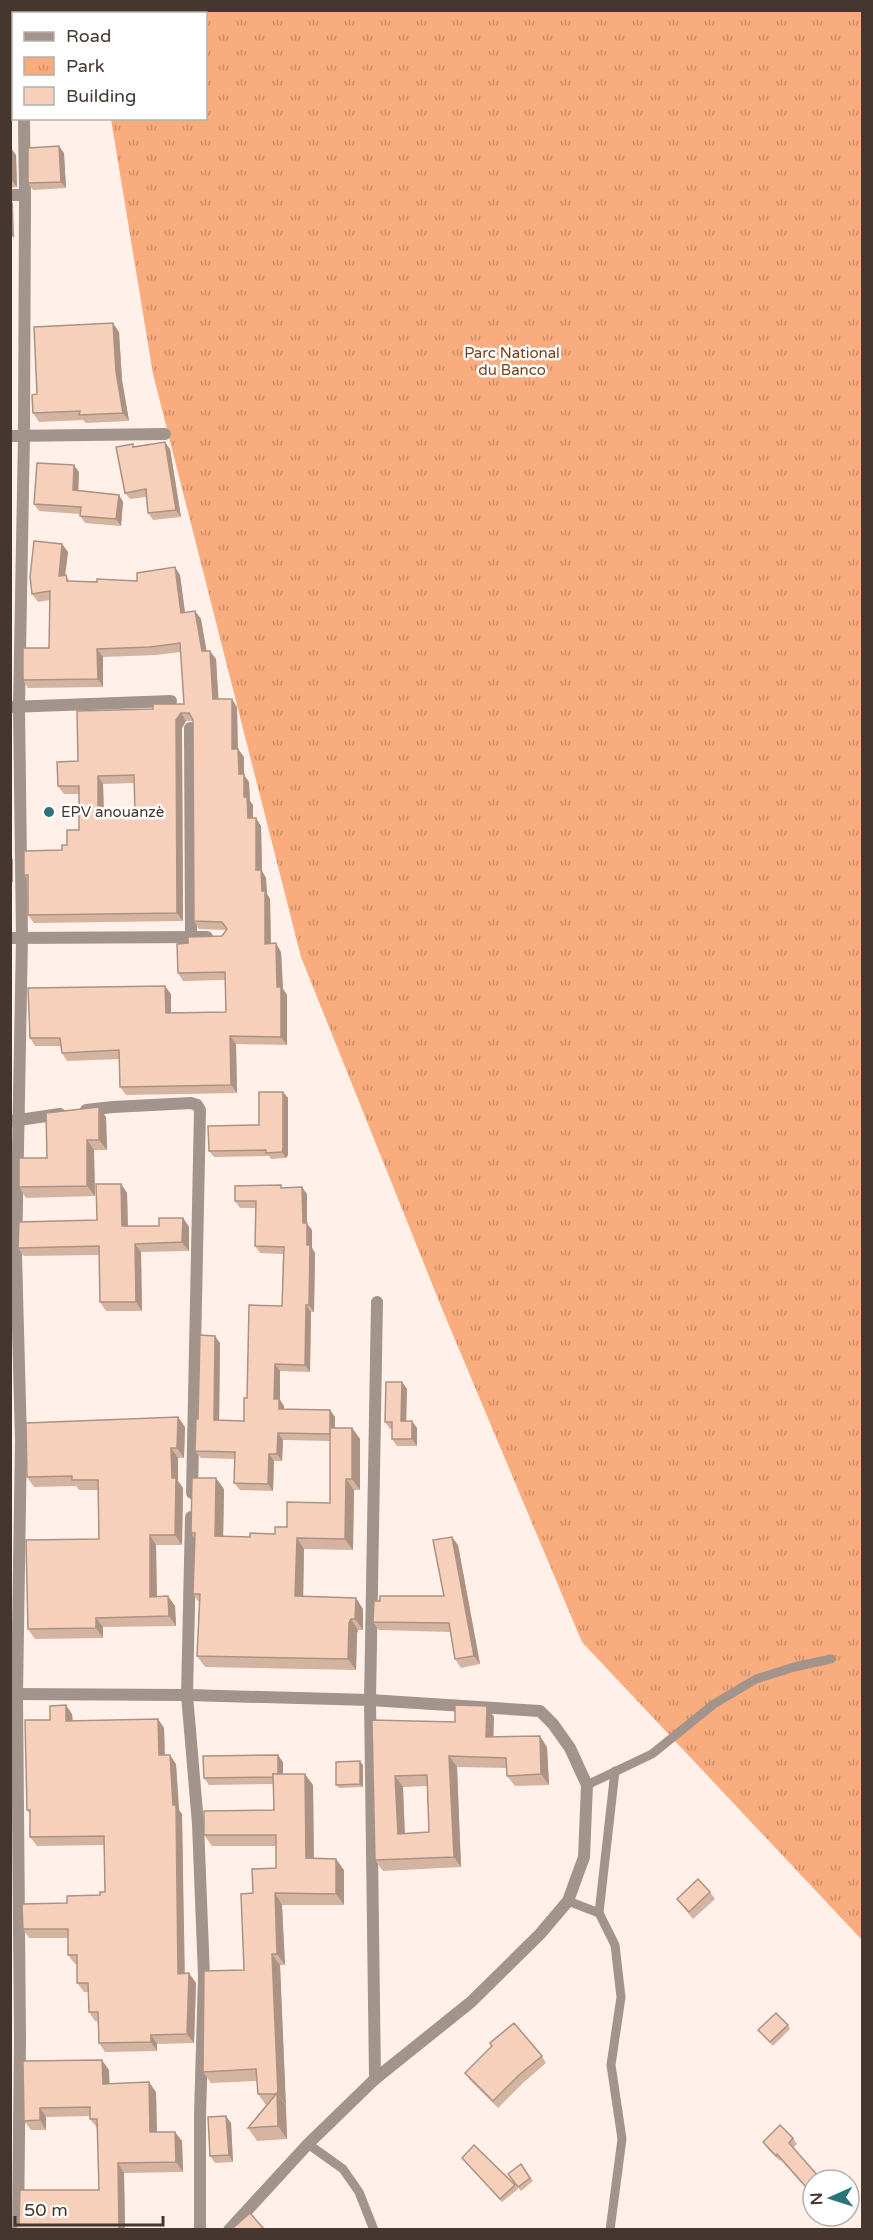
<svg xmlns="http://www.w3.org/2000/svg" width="873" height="2240" viewBox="0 0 873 2240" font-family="'Varela Round',sans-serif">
	<defs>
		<pattern id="park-tufts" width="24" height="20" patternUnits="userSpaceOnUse" patternTransform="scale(1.5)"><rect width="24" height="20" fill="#f9ac7d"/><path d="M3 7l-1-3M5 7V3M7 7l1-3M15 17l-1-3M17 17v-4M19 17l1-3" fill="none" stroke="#cb8d67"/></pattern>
	</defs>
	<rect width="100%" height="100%" fill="#fff1e9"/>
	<polygon fill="url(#park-tufts)" points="106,11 862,11 862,1940 582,1642 443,1311 301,957 153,374 111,119 206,118 206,14 106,14"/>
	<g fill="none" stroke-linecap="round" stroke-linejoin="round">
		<g stroke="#a2938b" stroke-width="9">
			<polyline points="587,1785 652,1754 714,1704 756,1679 794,1667 831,1659"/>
			<polyline points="568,1901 599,1913 615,1945 621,1997 611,2065 622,2139 610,2230"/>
			<polyline points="599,1913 615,1771"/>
			<polyline points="308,2144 343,2169 359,2192 374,2230"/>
		</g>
		<g stroke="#a2938b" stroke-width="12">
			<polyline points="10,195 25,195"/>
			<polyline points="10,436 165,434"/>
			<polyline points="10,707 171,701"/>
			<polyline points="190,728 191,937"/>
			<polyline points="10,938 207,937"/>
			<polyline points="86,1110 113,1107 191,1103 197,1105 200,1110 192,1493"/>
			<polyline points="12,1121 60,1114"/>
			<polyline points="191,1517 187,1695 198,1824 204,1976 200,2116 200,2230"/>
			<polyline points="10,1694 187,1695 370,1700 540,1711 553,1724 570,1748 587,1785 584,1857 568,1901 540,1934 471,2002 375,2079 308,2144 229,2230"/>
			<polyline points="375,2079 370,1700 377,1302"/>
			<polyline points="18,2230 20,2039 17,1694 21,1440 16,1255 22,938 19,707 24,436 25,195 24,118"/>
		</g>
	</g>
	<g fill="#d4b3a1" fill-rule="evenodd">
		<polygon points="10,10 58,10 60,14 14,14 14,82 10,82"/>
		<polygon points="10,128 11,148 16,155 17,187 10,188"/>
		<polygon points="64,153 66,188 33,190 28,183"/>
		<polygon points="119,332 122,380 129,421 86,423 83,420 39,422 33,413 37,394"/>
		<polygon points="135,447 170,449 181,517 153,520 148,513 146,497 130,499 125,493"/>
		<polygon points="79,472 78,491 119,495 123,502 121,526 85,523 80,516 80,514 39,511 34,504"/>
		<path d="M62 544 68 552 65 575 70 581H137L180 575 185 612 195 611 201 619 206 651 216 659 218 699 237 707 238 749 244 757V775L249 782 250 801 253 805V818L261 826 262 871 266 878 267 894 270 899 271 944 281 952 283 989 287 995V1045L236 1044 237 1093 126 1095 120 1087 119 1059 67 1061 62 1053 61 1046H35L30 1038 171 994V1013L226 1012 225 980 183 981 178 973 188 943 222 936 226 930 199 929 194 921 193 721H186L182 728 183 921 34 923 28 915V880L24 875 62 850 79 830V794H64L58 786 78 761 153 709 184 704 181 652 156 655 103 657V687L28 688 23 680 49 648 50 600 38 602 32 594ZM134 783 135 812 104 813 103 784Z"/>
		<polygon points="283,1092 288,1098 288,1155 286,1158 271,1159 269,1156 214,1157 209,1151 259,1125"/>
		<polygon points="106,1117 107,1150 94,1150 95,1196 26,1198 19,1187 47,1158"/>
		<polygon points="121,1184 127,1193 128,1226 159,1226 183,1218 189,1227 189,1251 141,1252 142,1311 106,1311 100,1302 99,1255 24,1256 18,1248 97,1220"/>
		<polygon points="282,1188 307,1194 307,1224 312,1230 312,1248 315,1253 314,1312 311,1312 310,1372 280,1371 280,1400 284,1406 284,1409 335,1417 335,1428 352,1428 360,1439 360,1490 354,1490 353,1550 304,1549 303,1596 356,1598 363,1609 363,1630 358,1630 357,1634 356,1670 205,1667 197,1656 199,1602 193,1594 195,1539 191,1533 224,1489 223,1536 250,1537 275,1534 330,1503 330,1441 283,1440 282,1461 274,1461 273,1491 240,1490 234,1483 235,1459 201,1458 195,1451 198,1419 220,1343 219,1421 244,1421 247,1398 282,1306 283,1254 260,1253 255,1246 256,1208 240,1208 235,1201"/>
		<polygon points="402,1382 407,1389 406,1421 417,1428 417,1446 397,1446 392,1439 392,1429 390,1429 385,1422"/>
		<polygon points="178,1417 185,1427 184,1458 178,1458 178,1481 183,1488 182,1545 156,1545 157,1596 175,1606 176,1626 103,1627 103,1638 35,1639 28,1629 99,1539 98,1490 79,1490 76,1486 34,1487 27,1477"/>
		<polygon points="458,1545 480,1664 461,1668 455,1659 450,1632 379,1630 373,1622 380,1601 444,1596"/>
		<polygon points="72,1714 73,1721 158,1719 164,1728 165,1755 176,1764 179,1810 182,1814 184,1974 196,1983 194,2043 157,2044 157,2051 105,2052 99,2043 98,2021 95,2021 89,2012 89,1992 84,1992 77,1983 77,1964 75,1964 68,1955 68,1938 29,1938 23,1929 67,1903 100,1895 105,1892 104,1845 37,1846 30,1837 30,1814 27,1810 50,1720"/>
		<path d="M494 1717 493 1737 547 1747 549 1785 515 1786 507 1776V1768L457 1767 461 1867 383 1871 375 1860 372 1720 455 1722ZM427 1786 429 1832 405 1833 403 1787Z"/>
		<polygon points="283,1762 283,1774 313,1785 314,1859 344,1870 344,1905 282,1905 285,1965 280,1965 287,2139 257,2141 248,2128 266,2105 258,2094 257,2081 211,2083 203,2072 244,1970 253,1893 276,1868 276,1846 212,1846 204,1835 274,1810 273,1784 209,1785 204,1778"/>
		<polygon points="363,1765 363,1787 339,1788 336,1785"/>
		<polygon points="710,1892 715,1899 693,1919 677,1899"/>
		<polygon points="788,2025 790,2029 773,2046 758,2030"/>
		<polygon points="542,2056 546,2063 524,2082 498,2108 470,2080 465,2073"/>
		<polygon points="23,2061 109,2070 109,2083 156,2092 157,2132 182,2141 183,2172 124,2173 125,2229 10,2229 99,2190 98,2129 90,2119 90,2116 46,2117 46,2130 31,2130 24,2121"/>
		<polygon points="231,2123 233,2162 215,2163 210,2156"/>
		<polygon points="793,2138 797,2144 793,2148 821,2180 813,2180 813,2191 811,2194 781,2160 780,2161 767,2148 763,2142"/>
		<polygon points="462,2158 515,2185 518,2189 502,2202"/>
		<polygon points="521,2164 533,2181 521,2191 508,2174"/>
	</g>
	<g fill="#ac9283">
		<polygon points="10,128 11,148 16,155 17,187 10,178"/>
		<polygon points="59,146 64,153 66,188 61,182"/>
		<polygon points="10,200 13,203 14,238 10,233"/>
		<polygon points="113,323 119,332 122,380 129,421 123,413 116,372"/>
		<polygon points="165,442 170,449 181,517 176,510"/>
		<polygon points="74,465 79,472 78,497 73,490"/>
		<polygon points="119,495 123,502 121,526 116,519"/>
		<polygon points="62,544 68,552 64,584 59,576"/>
		<polygon points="175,567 180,575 186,621 181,613"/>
		<polygon points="195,611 201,619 208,659 202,651"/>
		<polygon points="97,649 103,657 103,687 98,679"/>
		<polygon points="210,651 216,659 219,707 213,699"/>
		<polygon points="232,699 237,707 238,757 232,749"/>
		<polygon points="181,713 186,721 182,728 183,921 177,913 176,720"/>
		<polygon points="238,749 244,757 244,775 249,782 250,801 253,805 253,826 248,818 239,774"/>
		<polygon points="98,776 103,784 104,821 98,813"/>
		<polygon points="256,818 261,826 262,871 266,878 267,894 270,899 271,952 265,944 262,891 256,870"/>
		<polygon points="10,856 13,859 13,883 10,879"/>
		<polygon points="276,943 281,952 283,989 287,995 287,1045 281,1037 277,987"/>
		<polygon points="165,986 171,994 171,1021 166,1013"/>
		<polygon points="230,1036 236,1044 237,1093 231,1085"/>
		<polygon points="283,1092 288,1098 288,1155 286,1158 282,1152"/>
		<polygon points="99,1107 106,1117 107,1150 99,1140"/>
		<polygon points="87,1140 94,1150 95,1196 87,1186"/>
		<polygon points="121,1184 127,1193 128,1235 122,1226"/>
		<polygon points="302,1187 307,1194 307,1224 312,1230 312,1248 315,1253 314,1312 309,1305 307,1245 303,1223"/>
		<polygon points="183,1218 189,1227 189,1251 182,1242"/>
		<polygon points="135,1244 141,1252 142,1311 136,1302"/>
		<polygon points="306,1305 311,1312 310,1372 305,1365"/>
		<polygon points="215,1336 220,1343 219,1428 214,1420"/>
		<polygon points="275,1364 280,1371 280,1400 284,1406 284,1416 279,1409 274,1399"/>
		<polygon points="402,1382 407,1389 406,1428 401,1421"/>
		<polygon points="330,1410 335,1417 335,1442 330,1434"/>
		<polygon points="178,1417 185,1427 184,1458 177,1448"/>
		<polygon points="412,1421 417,1428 417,1446 412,1439"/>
		<polygon points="352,1428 360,1439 360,1490 352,1479"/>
		<polygon points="278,1433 283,1440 282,1461 277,1454"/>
		<polygon points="171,1448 178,1458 178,1481 183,1488 182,1545 175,1535 172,1478"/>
		<polygon points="269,1454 274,1461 273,1491 268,1484"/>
		<polygon points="216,1478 224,1489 223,1547 215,1536"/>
		<polygon points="346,1479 354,1490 353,1550 345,1539"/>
		<polygon points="150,1535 156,1545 157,1606 150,1597"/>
		<polygon points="452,1537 458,1545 480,1664 474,1656"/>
		<polygon points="297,1538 304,1549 303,1607 295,1596"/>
		<polygon points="168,1596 175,1606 176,1626 169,1616"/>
		<polygon points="356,1598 363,1609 363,1630 355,1619"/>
		<polygon points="96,1618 103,1627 103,1638 96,1628"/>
		<polygon points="351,1619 358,1630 357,1634 356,1670 348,1659 349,1623"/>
		<polygon points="66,1705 72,1714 73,1730 66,1721"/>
		<polygon points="487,1706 494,1717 493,1748 486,1737"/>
		<polygon points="158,1719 164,1728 165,1764 159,1755"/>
		<polygon points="540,1736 547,1747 549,1785 541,1774"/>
		<polygon points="170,1755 176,1764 179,1810 182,1814 185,1983 178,1974 173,1805"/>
		<polygon points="278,1755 283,1762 283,1784 278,1777"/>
		<polygon points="449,1756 457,1767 461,1867 454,1857"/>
		<polygon points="360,1761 363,1765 363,1787 360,1784"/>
		<polygon points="305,1774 313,1785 314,1870 306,1858"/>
		<polygon points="395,1776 403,1787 405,1844 398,1834"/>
		<polygon points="336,1859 344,1870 344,1905 336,1894"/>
		<polygon points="275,1893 282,1905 285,1965 277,1954"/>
		<polygon points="272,1954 280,1965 286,2105 278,2094"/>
		<polygon points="189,1973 196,1983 194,2043 187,2034"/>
		<polygon points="151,2035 157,2044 157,2051 151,2042"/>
		<polygon points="102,2060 109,2070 110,2093 103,2084"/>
		<polygon points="149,2082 156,2092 157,2142 150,2132"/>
		<polygon points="277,2093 286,2106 287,2139 278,2126"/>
		<polygon points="40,2108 46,2117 46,2130 40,2120"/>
		<polygon points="226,2116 231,2123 233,2162 229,2155"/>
		<polygon points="175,2132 182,2141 183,2172 176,2162"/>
		<polygon points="118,2163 124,2173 125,2229 119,2229"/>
	</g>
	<g fill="#f6d0bb" stroke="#ac9283" stroke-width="1.5" fill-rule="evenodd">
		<polygon points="10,10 57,10 57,14 14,14 14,71 10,71"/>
		<polygon points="59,146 61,182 28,183 28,148"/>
		<polygon points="113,323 116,372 123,413 79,415 80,411 33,413 32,395 37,394 34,327"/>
		<polygon points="165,442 176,510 148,513 146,489 125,493 116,447 133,444 133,447"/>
		<polygon points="37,463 74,465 73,490 119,495 116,519 80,516 81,507 34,504"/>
		<path d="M34 541 62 544 59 576 66 575 67 581 97 582V579L137 581V573L175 567 181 613 195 611 202 651H210L213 699H232V749H238L239 774H244V797H247L248 818H256V870H261L262 891H265V944L276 943 277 987H281V1037L230 1036 231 1085 120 1087 119 1050 62 1053 60 1038H30L28 988 165 986 166 1013 226 1012 225 972 178 973 177 944 188 943V937L222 936 227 929 222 922 194 921 193 720 189 713H181L176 720 177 913 28 915V875H24V851L62 850V845H67V830H79V786H58L57 762 78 761 77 711 153 709V704H184L180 643 150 647 97 649 98 679 23 680V648H49L50 591 32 594 30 577ZM134 775 135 812 98 813V776Z"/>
		<polygon points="259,1092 283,1092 283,1148 282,1152 266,1153 266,1150 209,1151 208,1126 259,1125"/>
		<polygon points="99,1107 99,1140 87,1140 87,1186 19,1187 19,1158 47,1158 46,1113"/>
		<polygon points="96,1184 121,1184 122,1226 159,1226 159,1218 183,1218 182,1242 135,1244 136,1302 100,1302 99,1246 18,1248 19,1222 97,1220"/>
		<polygon points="281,1185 281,1188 302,1187 303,1223 307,1223 307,1245 310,1245 309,1305 306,1305 305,1365 275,1364 274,1399 279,1399 279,1409 330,1410 330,1434 278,1433 277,1454 269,1454 268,1484 234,1483 235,1452 195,1451 196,1419 198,1419 200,1335 215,1336 214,1420 244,1421 244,1398 247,1398 249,1305 282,1306 284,1247 255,1246 256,1201 235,1201 235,1186"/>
		<polygon points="386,1382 402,1382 401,1421 412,1421 412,1439 392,1439 392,1422 385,1422"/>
		<polygon points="178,1417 177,1448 171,1448 172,1478 176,1478 175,1535 150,1535 150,1597 168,1596 169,1616 96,1618 96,1628 28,1629 26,1540 99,1539 98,1480 72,1480 72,1476 27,1477 26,1423"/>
		<polygon points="330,1428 352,1428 352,1479 346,1479 345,1539 297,1538 295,1596 356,1598 355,1619 351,1619 349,1623 348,1659 197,1656 200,1594 193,1594 195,1533 191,1533 192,1478 216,1478 215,1536 250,1537 250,1533 275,1534 275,1527 287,1527 287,1502 330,1503"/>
		<polygon points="452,1537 474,1656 455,1659 449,1623 373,1622 374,1601 380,1601 380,1596 444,1596 433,1540"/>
		<polygon points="66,1705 66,1721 158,1719 159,1755 170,1755 173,1805 176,1805 178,1974 189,1973 187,2034 151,2035 151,2042 99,2043 98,2012 89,2012 88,1983 77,1983 77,1955 68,1955 68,1929 23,1929 22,1904 67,1903 67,1896 100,1895 100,1892 105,1892 104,1836 30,1837 30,1810 27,1810 25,1720 50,1720 50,1706"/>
		<path d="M455 1705 487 1706 486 1737 540 1736 541 1774 507 1776 506 1758 449 1756 454 1857 375 1860 372 1720 455 1722ZM427 1775 429 1832 398 1834 395 1776Z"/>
		<polygon points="278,1755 278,1774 273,1774 273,1777 204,1778 203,1756"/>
		<polygon points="360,1761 360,1784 336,1785 336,1762"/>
		<polygon points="273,1774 305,1774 306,1858 336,1859 336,1894 275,1893 277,1954 272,1954 278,2094 277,2093 276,2094 258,2094 256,2069 203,2072 204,1971 244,1970 241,1894 253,1893 252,1869 276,1868 276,1835 204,1835 204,1811 274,1810"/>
		<polygon points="698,1879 710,1892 689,1912 677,1899"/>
		<polygon points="776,2013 788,2025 770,2042 758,2030"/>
		<polygon points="514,2023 542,2056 519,2075 493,2101 465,2073 492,2046 490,2043"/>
		<polygon points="102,2060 103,2084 149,2082 150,2132 175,2132 176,2162 118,2163 119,2229 10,2229 10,2228 15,2228 19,2224 20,2190 99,2190 97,2119 90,2119 90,2107 40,2108 40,2120 24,2121 23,2061"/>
		<polygon points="277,2093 278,2126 248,2128"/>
		<polygon points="226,2116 229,2155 210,2156 208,2117"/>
		<polygon points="780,2125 793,2138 789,2143 819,2177 816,2180 813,2180 813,2182 807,2188 777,2154 776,2156 763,2142"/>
		<polygon points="474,2145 515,2185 500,2199 462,2158"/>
		<polygon points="521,2164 530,2178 518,2187 508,2174"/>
		<polygon points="250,2213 264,2229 235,2229 233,2228"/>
	</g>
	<circle fill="#2b747a" stroke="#fff" stroke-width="2" cx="49" cy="812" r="6"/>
	<g text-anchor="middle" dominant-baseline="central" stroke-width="5" stroke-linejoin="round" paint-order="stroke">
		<g font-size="15" fill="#7b4119" stroke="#fff">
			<text x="512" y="353">Parc National<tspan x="512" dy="17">du Banco</tspan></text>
		</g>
		<g font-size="15" fill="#45372f" stroke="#fff" text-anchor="start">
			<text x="61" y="812">EPV anouanzè</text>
		</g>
	</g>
	<rect width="873" height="2240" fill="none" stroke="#45372f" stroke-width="24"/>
	<rect x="12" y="12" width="195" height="108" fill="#ffffff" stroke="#b5afac" stroke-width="1.5"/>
	<rect x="24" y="32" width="30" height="9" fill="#a2938b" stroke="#b5afac" stroke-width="1.5"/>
	<text x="66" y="42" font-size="18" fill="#45372f">Road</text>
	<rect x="24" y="57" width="30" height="18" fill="url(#park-tufts)" stroke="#b5afac" stroke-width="1.5"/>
	<text x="66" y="72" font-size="18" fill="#45372f">Park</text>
	<rect x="24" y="87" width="30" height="18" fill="#f6d0bb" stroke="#b5afac" stroke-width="1.5"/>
	<text x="66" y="102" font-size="18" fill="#45372f">Building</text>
	<g transform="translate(831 2198) rotate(267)"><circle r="28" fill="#ffffff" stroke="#b5afac" stroke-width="1.5"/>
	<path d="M0-4.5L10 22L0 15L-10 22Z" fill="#2b747a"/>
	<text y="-9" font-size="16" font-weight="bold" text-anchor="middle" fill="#45372f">N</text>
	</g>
	<path d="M15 2216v9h148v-9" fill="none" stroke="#45372f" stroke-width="3"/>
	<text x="24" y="2216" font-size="18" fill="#45372f" stroke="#ffffff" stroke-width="4.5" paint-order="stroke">50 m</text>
</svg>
